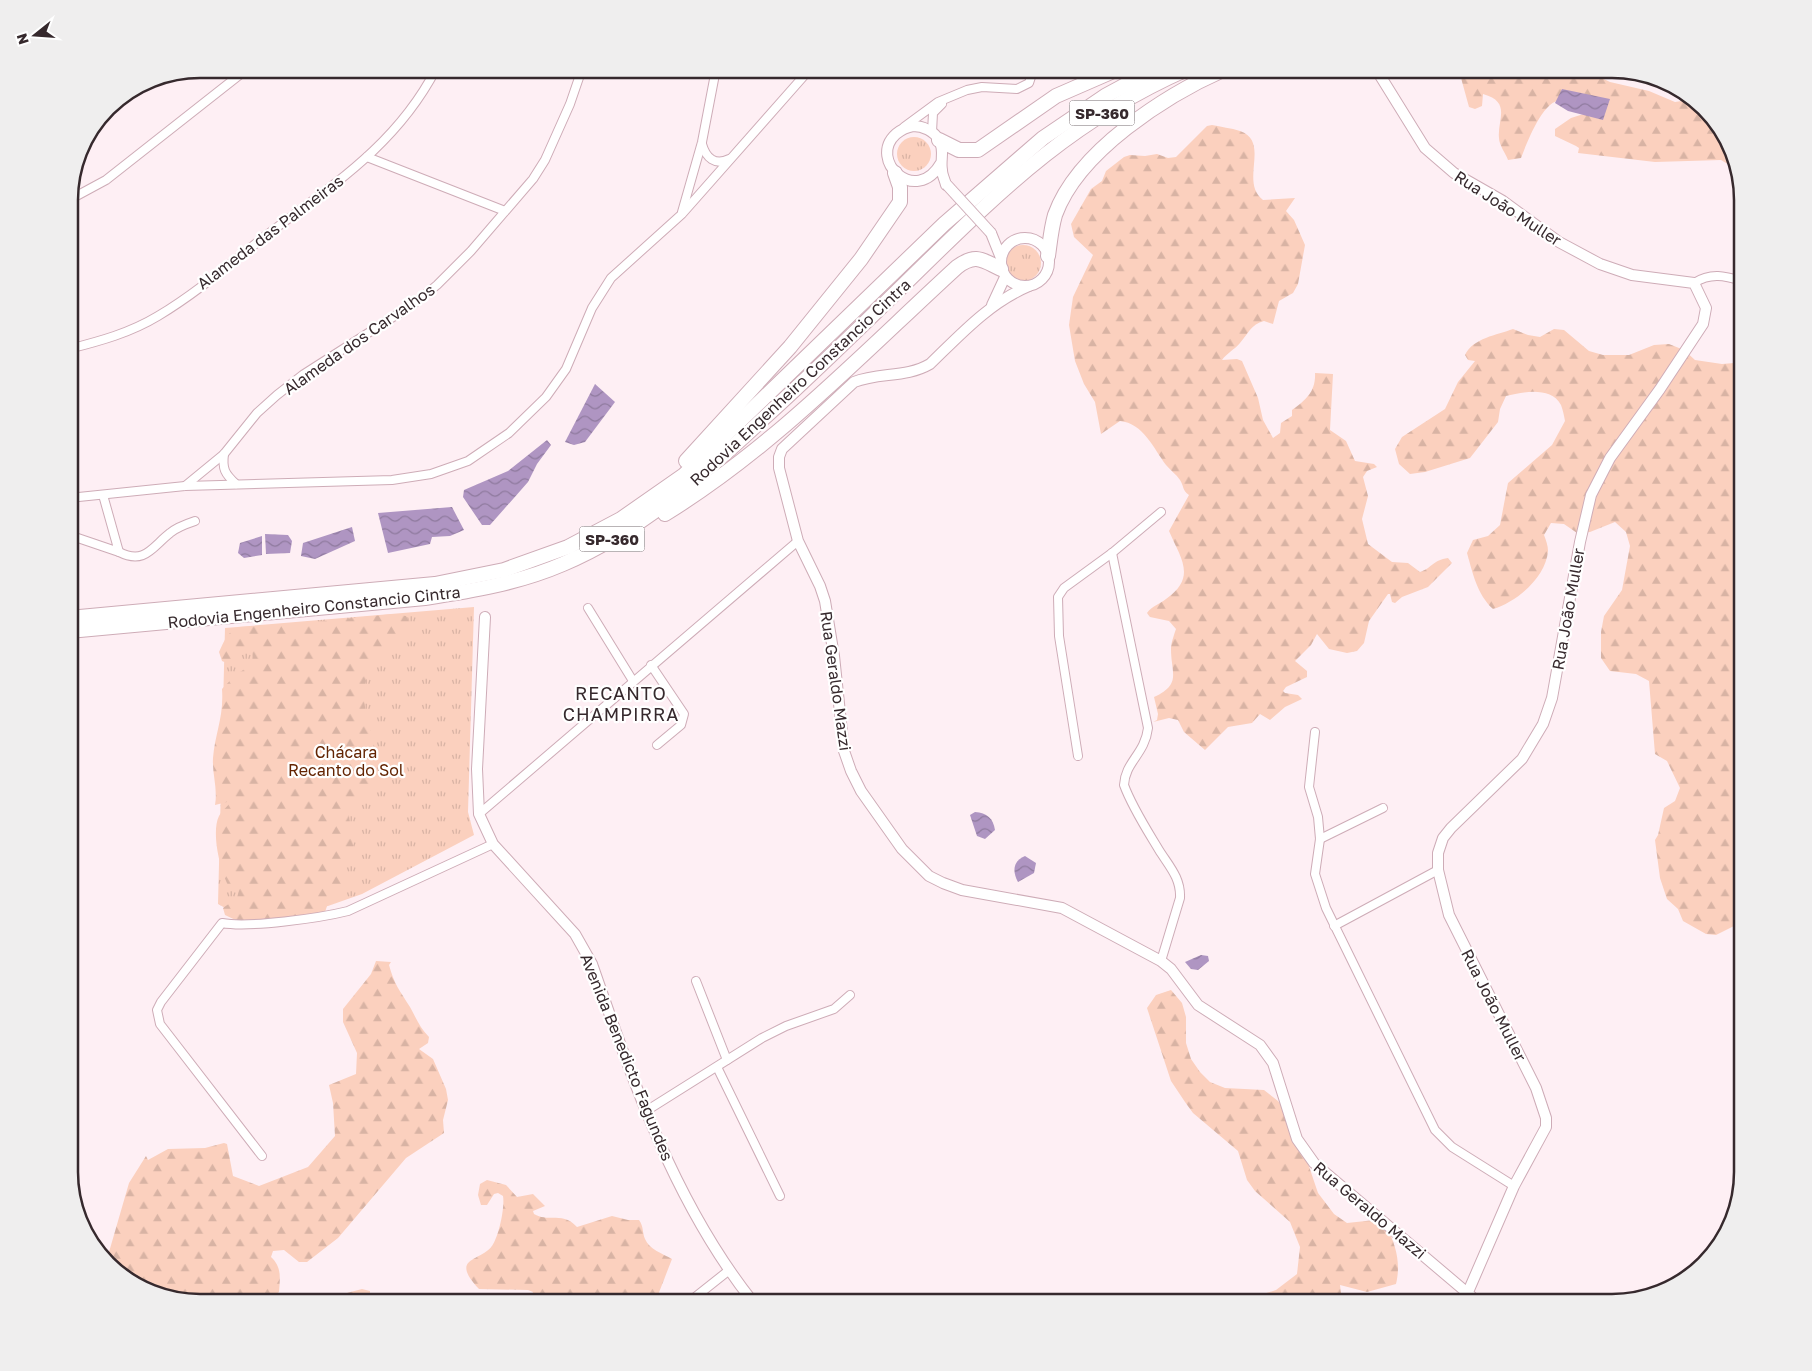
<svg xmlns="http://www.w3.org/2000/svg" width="1812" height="1371" viewBox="0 0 1812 1371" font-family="'Golos Text',sans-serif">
	<defs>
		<pattern id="grass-tufts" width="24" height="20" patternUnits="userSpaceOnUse" patternTransform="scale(1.25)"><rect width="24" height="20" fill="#fbd0be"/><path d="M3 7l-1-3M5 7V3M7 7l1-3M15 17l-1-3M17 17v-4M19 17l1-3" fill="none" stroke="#d8b3a4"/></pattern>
		<pattern id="forest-firs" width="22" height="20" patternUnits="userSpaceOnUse" patternTransform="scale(1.25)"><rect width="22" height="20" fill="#fbd0be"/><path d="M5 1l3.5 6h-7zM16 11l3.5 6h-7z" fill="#d8b3a4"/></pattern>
		<pattern id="water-waves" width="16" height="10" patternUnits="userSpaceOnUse" patternTransform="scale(1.25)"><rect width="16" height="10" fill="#af95c2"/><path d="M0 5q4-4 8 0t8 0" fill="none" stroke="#8f7a9e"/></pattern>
	</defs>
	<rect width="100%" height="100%" fill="#feeff4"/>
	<g fill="url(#grass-tufts)">
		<circle cx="914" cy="154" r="17"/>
		<circle cx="1023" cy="263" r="18"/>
		<polygon points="474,607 468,812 474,835 362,894 328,906 275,914 236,914 218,904 225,628"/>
	</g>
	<g fill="url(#forest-firs)">
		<path d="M1448 69H1559L1563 72 1591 73 1610 82 1649 91 1675 102 1695 99 1730 142 1736 169 1721 160 1655 162 1578 153 1579 148 1576 146 1555 136V129L1571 118 1596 110C1585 107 1573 101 1562 100 1543 99 1527 143 1521 158L1508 160C1506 154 1499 145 1499 138 1497 120 1512 102 1483 94L1482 106 1475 109 1469 107 1461 78Z"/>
		<path d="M1212 125C1221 127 1231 128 1240 131 1271 142 1239 182 1263 200L1295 198 1286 211 1294 220 1305 245 1298 284 1293 293 1279 301 1273 324 1264 321C1251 324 1248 334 1240 343 1234 350 1227 353 1222 360L1237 359 1242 361 1258 398 1263 420 1273 438 1280 433 1281 423 1292 416V410C1306 400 1316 391 1315 373L1333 374 1330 430 1346 441 1355 461 1374 464 1377 467 1367 471 1363 477 1368 496 1362 519 1368 544 1392 562 1408 563 1420 572C1432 568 1433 560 1448 558L1452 563 1428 587 1402 597 1395 603 1392 602 1390 594H1388L1369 621 1364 643 1357 651 1347 653 1329 649 1317 634 1311 645 1295 661 1307 671V677L1286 687 1283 691 1285 693 1298 695 1302 699 1285 707 1270 720 1260 714 1252 723 1228 727 1205 750 1184 732 1178 720 1169 718 1153 722 1157 720 1158 714 1154 697C1182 684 1171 673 1171 649 1171 643 1174 635 1176 629L1169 621 1150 617 1147 613C1152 606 1160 604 1166 599 1197 577 1181 559 1169 531L1189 495C1182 490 1184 486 1180 480 1176 474 1170 470 1166 465 1154 449 1143 423 1120 421L1101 434 1095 402 1084 384 1075 361 1069 325 1073 297 1093 255 1074 237 1071 224 1091 189 1102 181 1106 171 1124 157 1130 155 1145 156 1157 154 1168 158 1176 157 1207 126Z"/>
		<path d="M1513 329 1528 335 1540 337 1554 329 1564 330 1589 351 1603 355H1629L1654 345 1669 344 1684 350 1695 360 1722 364 1734 363 1743 372V928L1734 926 1716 935 1706 934 1683 921 1678 909 1667 899 1660 878 1655 840 1658 835 1664 808 1675 801 1680 788 1667 761 1655 754 1649 681 1636 674 1610 671 1601 658V632L1604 616 1622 590 1630 546 1626 532 1615 522 1590 532 1577 533 1564 524 1551 523 1544 535C1546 540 1548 546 1548 551 1546 577 1517 602 1493 609 1477 594 1473 574 1467 553L1473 540 1488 536 1500 525 1508 483 1552 445 1565 421C1564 416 1563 410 1561 405 1551 386 1522 392 1506 396L1500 409 1498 422 1470 458 1425 472 1410 474 1399 464 1395 449 1402 437 1445 409 1458 382 1475 361 1468 360 1465 355C1473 338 1497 335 1513 329Z"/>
		<path d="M393 614 406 616 413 626C395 642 370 661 365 685 360 708 374 731 375 753 376 766 372 782 368 794 362 800 353 801 345 808L349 816 354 853 345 870V894C330 893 328 904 324 915 294 929 254 931 225 915L223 908 237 898 241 882 239 881 228 885C220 870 211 832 219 816 222 810 228 807 231 801L215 805C218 789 212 774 213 758 215 733 224 717 222 689 226 685 230 680 234 677 246 665 255 671 252 649L250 648C239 653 235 667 222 661L219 652C224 641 228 631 239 627L295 624Z"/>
		<path d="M376 961 391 962 389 965C394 984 400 991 410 1007 416 1018 420 1028 429 1037L428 1043 419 1049 433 1059 446 1089 448 1100 443 1120 444 1133 406 1158 338 1238 307 1262H299L284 1250 273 1251 271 1257C282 1267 280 1278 279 1292L267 1302C210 1302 147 1309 107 1259L129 1183 146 1156 148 1160 168 1149 205 1148 224 1143 227 1144 233 1176 259 1186 308 1167 335 1136 333 1103 329 1085 356 1074 357 1053 343 1022V1009L371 974Z"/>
		<path d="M1171 990 1182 1003 1186 1017V1043L1191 1059 1200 1072 1210 1082 1225 1088 1264 1090 1278 1101 1294 1122 1318 1193 1334 1214 1347 1223 1375 1220 1387 1227C1396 1246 1401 1263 1396 1284L1367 1292 1340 1285 1342 1302H1238L1276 1290 1297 1274 1300 1247 1290 1222 1255 1191 1247 1180 1238 1151 1193 1113 1185 1102 1171 1081 1147 1008 1156 995Z"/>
		<path d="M487 1180 506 1185 517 1197 533 1194 545 1206 533 1211 534 1214C550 1223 562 1211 577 1227L612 1216 628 1220H639C644 1227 642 1232 645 1239 649 1249 663 1254 672 1259L658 1295 649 1302H530L533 1292 528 1290 479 1289C449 1257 480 1262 492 1246 499 1236 505 1207 503 1196L498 1193 494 1194 487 1205H481L478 1195 480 1184Z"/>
		<polygon points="362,1289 370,1291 370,1302 334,1302 343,1294"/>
	</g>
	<g fill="url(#water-waves)">
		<polygon points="1562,89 1610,99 1603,120 1568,111 1555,103"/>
		<polygon points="595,384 615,402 585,442 574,445 565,442"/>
		<polygon points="547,440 551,445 537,464 528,482 490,525 482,525 463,497 464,490 508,471"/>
		<polygon points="452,507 464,530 450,536 432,537 430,544 388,553 378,513"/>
		<polygon points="352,527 355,541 315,559 301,556 303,543"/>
		<polygon points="265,534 288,535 292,541 290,553 266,554"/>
		<polygon points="262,536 262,555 244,558 238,553 240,543"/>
		<path d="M975 812C987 813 993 818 995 830L985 839 977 836 970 815Z"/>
		<path d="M1025 856 1036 863 1034 873 1018 882C1012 871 1013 861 1025 856Z"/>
		<polygon points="1201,955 1208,956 1209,961 1198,970 1191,969 1185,962"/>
	</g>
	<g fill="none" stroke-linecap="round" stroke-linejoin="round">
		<defs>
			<g id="street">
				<polyline points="904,127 938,102 967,90 982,87 1017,89 1029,83 1031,77 1030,69"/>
				<polyline points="932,132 933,113 942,104"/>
				<path d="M702 144C706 158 715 166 729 159"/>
				<polyline points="367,157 505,211"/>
				<polyline points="69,200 106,180 247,69"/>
				<polyline points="682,212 702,142 716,69"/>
				<path d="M1694 283C1711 272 1725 276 1743 281"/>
				<path d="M69 349C100 341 130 333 158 316 195 294 230 264 264 237 331 186 396 146 436 69"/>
				<path d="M224 454C222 469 225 474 236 484"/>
				<polyline points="185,486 224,454 257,413 277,395 304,374 415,303 437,285 471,251 533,179 545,160 570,104 582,69"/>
				<polyline points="69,498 185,486 392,480 431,474 468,461 509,433 546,397 566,369 592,308 611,278 682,214 810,69"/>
				<polyline points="69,535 119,552 103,495"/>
				<path d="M119 552C145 565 152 547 170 533 177 527 186 524 195 521"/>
				<path d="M1112 553 1148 728C1145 754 1125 762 1124 785 1132 807 1147 830 1159 850 1169 866 1181 878 1180 898L1161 961"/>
				<polyline points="588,608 633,681"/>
				<polyline points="651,665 684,714 681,725 657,745"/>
				<polyline points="1315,732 1309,787 1318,817 1320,839 1315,874 1326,908 1435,1130 1452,1147 1514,1186"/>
				<polyline points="1078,756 1059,636 1058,597 1064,588 1112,553 1161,512"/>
				<polyline points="479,814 798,541"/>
				<polyline points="1320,839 1383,808"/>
				<polyline points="1334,926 1438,870"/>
				<polyline points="696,981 727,1060"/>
				<polyline points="717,1067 780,1196"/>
				<polyline points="646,1111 762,1038 786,1026 834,1009 850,995"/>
				<path d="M262 1156 160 1024 157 1010 161 1002 222 923C249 928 320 918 348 911L493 844"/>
				<polyline points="689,1302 728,1271"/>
			</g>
			<g id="secondary">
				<polyline points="1376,69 1425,148 1454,173 1503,201 1559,242 1600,264 1632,275 1694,283 1706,308 1703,324 1660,389 1610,458 1591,495 1580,542 1552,698 1543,724 1522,759 1451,828 1443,838 1438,853 1438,870 1449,915 1536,1088 1546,1118 1546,1127 1514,1186 1468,1292"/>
				<path d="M941 163C916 207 867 160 896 134 901 130 907 127 913 126 923 126 934 131 939 140 945 150 940 160 942 170 942 175 945 180 946 185"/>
				<polyline points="991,233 1001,258"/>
				<circle cx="1025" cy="262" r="24"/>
				<path d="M1029 286C989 303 961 334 930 364 906 378 879 372 854 382L782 449 779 457V468L798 541 820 586 825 601 834 656 844 751 851 771 861 791 902 849 929 876 943 883 962 890 1062 908 1161 961 1171 969 1198 1005 1260 1045 1273 1063 1297 1139 1314 1163 1478 1302"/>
				<polyline points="992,305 1005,277"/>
				<path d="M485 617 477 769 479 814 493 844 575 934 592 964C633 1082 675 1204 753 1302"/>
			</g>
			<g id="highway">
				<polyline points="939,140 959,150 978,150 1056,96 1118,69"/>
				<path d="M1048 256C1050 242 1051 229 1055 215 1078 151 1166 95 1225 69"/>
				<polyline points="686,461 790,347 861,259 900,202 900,187 895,173"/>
				<path d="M665 514C774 447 863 353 957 267 976 253 982 260 1001 269"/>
				<polyline points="69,618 435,584 504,570 568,547 621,519 684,475 944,224 1043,138 1105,96 1155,69"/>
				<path d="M69 631 425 598C472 591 519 583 563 564 641 531 704 474 765 417 819 368 871 317 923 266 1008 183 1076 118 1187 69"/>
			</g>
		</defs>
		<use href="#street" stroke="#ceacb7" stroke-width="10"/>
		<use href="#secondary" stroke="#ceacb7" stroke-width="12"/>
		<use href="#highway" stroke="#ceacb7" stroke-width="16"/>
		<use href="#street" stroke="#fff" stroke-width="8"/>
		<use href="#secondary" stroke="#fff" stroke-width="10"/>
		<use href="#highway" stroke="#fff" stroke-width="14"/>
		<defs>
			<polyline id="secondary-bridge" points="947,185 991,233"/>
		</defs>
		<use href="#secondary-bridge" stroke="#ceacb7" stroke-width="12" stroke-linecap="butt"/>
		<use href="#secondary-bridge" stroke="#fff" stroke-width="10"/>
	</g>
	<g text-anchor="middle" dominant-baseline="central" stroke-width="4.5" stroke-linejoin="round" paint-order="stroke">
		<g fill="#fff" stroke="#72696c" stroke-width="1">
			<rect x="1069.5" y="100.5" width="65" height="25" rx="4"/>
			<rect x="579.5" y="526.5" width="65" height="25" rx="4"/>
		</g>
		<g font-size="15" font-weight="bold" fill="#36292d">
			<text x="1102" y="113">SP-360</text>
			<text x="612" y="539">SP-360</text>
		</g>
		<g font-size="16" fill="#36292d" stroke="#fff">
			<text transform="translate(1508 208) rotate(33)">Rua João Muller</text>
			<text transform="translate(270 232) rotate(-37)">Alameda das Palmeiras</text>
			<text transform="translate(359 339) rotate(-35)">Alameda dos Carvalhos</text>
			<text transform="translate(800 382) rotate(-43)">Rodovia Engenheiro Constancio Cintra</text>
			<text transform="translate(314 607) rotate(-6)">Rodovia Engenheiro Constancio Cintra</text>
			<text transform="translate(1568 609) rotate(-80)">Rua João Muller</text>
			<text transform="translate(836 681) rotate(82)">Rua Geraldo Mazzi</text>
			<text transform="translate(1494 1005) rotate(63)">Rua João Muller</text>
			<text transform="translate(627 1057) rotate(68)">Avenida Benedicto Fagundes</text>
			<text transform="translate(1370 1210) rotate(40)">Rua Geraldo Mazzi</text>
		</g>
		<g font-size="16" fill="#632402" stroke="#fff">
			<text x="346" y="752">Chácara<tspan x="346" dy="18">Recanto do Sol</tspan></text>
		</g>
		<g font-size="18" letter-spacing="1" fill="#36292d" stroke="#fff">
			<text x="621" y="693">RECANTO<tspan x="621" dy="21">CHAMPIRRA</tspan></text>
		</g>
	</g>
	<path d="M0 0H1812V1371H0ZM200 78H1612A122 122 0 0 1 1734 200V1172A122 122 0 0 1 1612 1294H200A122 122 0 0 1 78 1172V200A122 122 0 0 1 200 78Z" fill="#efeeee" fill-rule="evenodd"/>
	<path fill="none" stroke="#36292d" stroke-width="2.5" d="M200 78H1612A122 122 0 0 1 1734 200V1172A122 122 0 0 1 1612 1294H200A122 122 0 0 1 78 1172V200A122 122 0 0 1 200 78Z"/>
	<g transform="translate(35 35) rotate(253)" stroke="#ffffff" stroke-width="4" paint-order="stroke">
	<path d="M0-4L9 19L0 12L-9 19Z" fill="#36292d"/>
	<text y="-8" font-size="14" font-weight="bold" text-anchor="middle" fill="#36292d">N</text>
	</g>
</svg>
